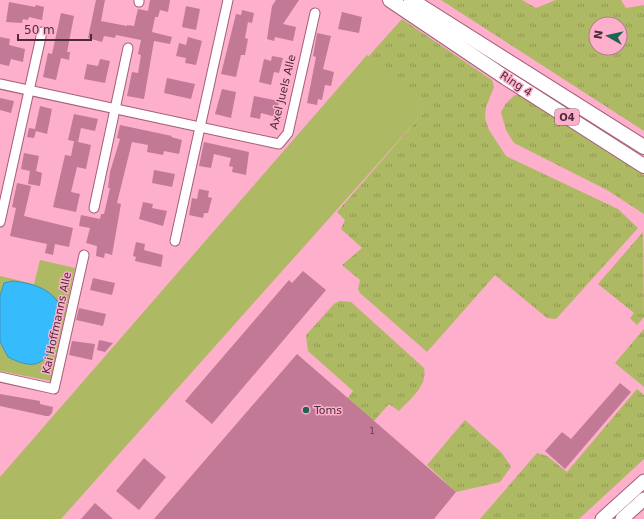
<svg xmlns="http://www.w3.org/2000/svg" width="644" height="519" viewBox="0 0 644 519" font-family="'DejaVu Sans',sans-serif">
	<defs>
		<pattern id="grass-tufts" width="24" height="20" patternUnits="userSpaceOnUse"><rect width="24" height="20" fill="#aeb963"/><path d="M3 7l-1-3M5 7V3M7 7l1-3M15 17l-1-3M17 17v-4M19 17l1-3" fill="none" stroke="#909753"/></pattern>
	</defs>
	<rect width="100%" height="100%" fill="#feafcc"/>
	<g fill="url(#grass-tufts)" fill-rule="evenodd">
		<path d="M441 0H522L536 8 556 0H621L626 8 644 5V131ZM596 24H620V48H596Z"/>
		<polygon points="402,19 492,80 494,87 486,107 485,118 489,130 506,156 618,209 638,228 556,319 547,318 495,275 427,352 360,293 358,289 360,280 342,265 362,248 341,229 345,220 337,212 424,112 367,58"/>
		<polygon points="515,95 525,95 593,139 644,175 644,214 607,190 514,143 506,130 501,112 506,103"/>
		<polygon points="643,232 644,317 637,325 630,318 634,313 598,284"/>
		<path d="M339 301 351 302 424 368C428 386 410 399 399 411L389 404 373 422 347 399 353 391 308 351 306 335 334 304Z"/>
		<polygon points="644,329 644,387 615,363"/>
		<polygon points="637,389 644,395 644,459 579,519 480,519 537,453 547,456 567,472"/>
		<polygon points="465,420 502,453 511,467 500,482 456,492 427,465"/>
	</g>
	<g fill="#aeb963">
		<polygon points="367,55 424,112 61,519 0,519 0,477"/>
		<polygon points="40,260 75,268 51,381 0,371 0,276 34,284"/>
	</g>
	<path fill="#36bcfd" stroke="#3d91c2" d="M13 281C28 283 44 286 55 298 68 313 56 353 40 362 31 368 16 361 8 357L0 342V296L4 283Z"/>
	<g fill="#c27995">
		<polygon points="96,0 105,0 101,21 127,26 127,25 134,26 138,9 148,11 150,0 170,0 168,12 160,10 158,17 155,17 152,32 172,37 170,44 154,41 144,99 127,96 132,72 138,73 141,55 138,54 141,40 116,35 115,38 104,36 102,42 88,38"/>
		<polygon points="276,0 299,0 283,24 296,27 293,41 275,37 274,41 267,39 272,6"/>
		<polygon points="9,2 35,7 36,5 44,7 42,20 29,17 28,20 23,19 22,23 6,22"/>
		<polygon points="186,6 200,9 196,30 182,27"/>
		<polygon points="242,10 254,13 252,23 248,22 245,38 248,39 245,55 241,55 236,77 221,74 236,14 241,15"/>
		<polygon points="342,12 362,17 359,33 338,29"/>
		<polygon points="61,13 74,16 67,52 70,52 69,60 61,58 56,80 43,77 48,53 52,54"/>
		<polygon points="317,33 331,36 323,69 334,72 331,86 325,85 322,100 318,99 317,105 307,103 316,57 313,56"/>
		<polygon points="0,37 10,39 9,45 25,49 23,62 11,59 9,66 0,64"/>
		<polygon points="188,37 202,41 196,65 185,63 186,58 176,56 179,43 186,45"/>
		<polygon points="272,56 283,58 279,73 274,72 271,85 259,82 264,59 271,61"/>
		<polygon points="100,59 110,61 105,83 84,79 87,64 98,66"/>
		<polygon points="167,78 195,84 191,99 164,93"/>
		<polygon points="222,89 236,92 231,118 215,114"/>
		<polygon points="254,96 279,101 276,117 261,113 260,119 250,117"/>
		<polygon points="0,98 14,101 11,113 0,110"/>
		<polygon points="40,106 52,109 47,134 36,131 34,138 27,137 29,128 35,129"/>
		<polygon points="74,114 98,119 95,131 81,128 78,142 68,140"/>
		<polygon points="120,125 172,136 171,137 182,140 179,154 164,151 163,155 147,152 148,145 132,142 117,203 121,204 112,255 105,253 104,258 96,256 97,246 86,243 90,228 79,226 81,215 100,219 101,214 104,214 110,188 108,188 110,172 120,139 117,138"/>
		<polygon points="74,141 91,145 86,169 77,167 71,192 80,194 76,212 53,207 65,155 71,156"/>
		<polygon points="204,142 249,152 246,175 232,172 233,167 229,166 231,158 214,154 211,168 199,166"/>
		<polygon points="24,153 39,156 36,171 42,173 40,186 28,184 30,171 21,169"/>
		<polygon points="154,170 175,174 172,187 152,183"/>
		<polygon points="17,183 31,186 24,216 73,228 69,247 55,244 53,255 45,253 47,244 10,236 16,208 12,207"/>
		<polygon points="199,189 209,191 208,197 212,198 208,213 204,213 203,218 189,215 192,198 197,199"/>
		<polygon points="143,202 153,204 152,208 167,211 163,226 139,219"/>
		<polygon points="136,242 145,244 144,250 163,255 161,267 135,261 136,257 133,256"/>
		<polygon points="303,271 326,290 212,424 185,401 289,280 292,283"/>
		<polygon points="93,278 115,283 112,295 90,290"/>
		<polygon points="79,308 106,314 103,326 76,320"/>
		<polygon points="99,340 113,343 105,352 97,350"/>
		<polygon points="72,341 95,344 92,360 69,355"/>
		<polygon points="297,354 456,492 434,519 154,519"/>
		<polygon points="620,383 631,392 565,469 545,451 562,432 571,439"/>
		<polygon points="0,394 40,401 40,404 53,407 52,413 49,416 46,416 0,406"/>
		<polygon points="144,458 166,477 139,510 116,491"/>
		<polygon points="95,503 113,519 81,519"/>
	</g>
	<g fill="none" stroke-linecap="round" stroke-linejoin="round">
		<defs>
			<g id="minor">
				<polyline points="139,2 139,0"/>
				<polyline points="0,84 279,144 288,133 315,13"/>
				<polyline points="94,208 128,48"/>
				<polyline points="0,222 42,32"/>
				<polyline points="175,241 228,0"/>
				<polyline points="0,377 54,389 84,255"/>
			</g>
			<g id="secondary">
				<polyline points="602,519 644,481"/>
				<polyline points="622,519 644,499"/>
			</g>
			<g id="primary">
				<polyline points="390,0 506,78 644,166"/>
				<polyline points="411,0 644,147"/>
			</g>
		</defs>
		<use href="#minor" stroke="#a55e7a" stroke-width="11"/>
		<use href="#secondary" stroke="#a55e7a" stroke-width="15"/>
		<use href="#primary" stroke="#a55e7a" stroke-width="16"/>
		<use href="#minor" stroke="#fff" stroke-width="9"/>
		<use href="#secondary" stroke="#fff" stroke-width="13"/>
		<use href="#primary" stroke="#fff" stroke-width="14"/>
	</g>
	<circle fill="#1f6354" stroke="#feafcc" stroke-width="1.5" cx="306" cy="410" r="4"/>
	<g text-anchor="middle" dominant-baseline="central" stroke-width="3" stroke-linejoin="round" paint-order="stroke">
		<g font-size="9" fill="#6a3f4f">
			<text x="372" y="431">1</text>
		</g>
		<rect fill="#feafcc" stroke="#815364" stroke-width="1" x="555" y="109" width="24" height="16" rx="3"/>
		<g font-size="10" font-weight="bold" fill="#4c2c38">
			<text x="567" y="117">O4</text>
		</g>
		<g font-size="11" fill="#4c2c38" stroke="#feafcc">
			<text transform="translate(516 84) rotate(33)">Ring 4</text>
			<text transform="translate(283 92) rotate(-76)">Axel Juels Alle</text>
			<text transform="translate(57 323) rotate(-78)">Kai Hoffmanns Alle</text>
		</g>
		<g font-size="11" fill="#4c2c38" stroke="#feafcc" text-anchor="start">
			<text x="314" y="410">Toms</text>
		</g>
	</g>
	<g transform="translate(608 36) rotate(278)"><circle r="19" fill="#feafcc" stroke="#b77b91"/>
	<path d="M0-3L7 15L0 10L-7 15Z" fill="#1f6354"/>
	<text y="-6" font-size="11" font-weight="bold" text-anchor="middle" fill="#4c2c38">N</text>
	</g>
	<path d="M18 34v6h73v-6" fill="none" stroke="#4c2c38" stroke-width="2"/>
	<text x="24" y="34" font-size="12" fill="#4c2c38" stroke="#feafcc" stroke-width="3" paint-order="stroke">50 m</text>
</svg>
